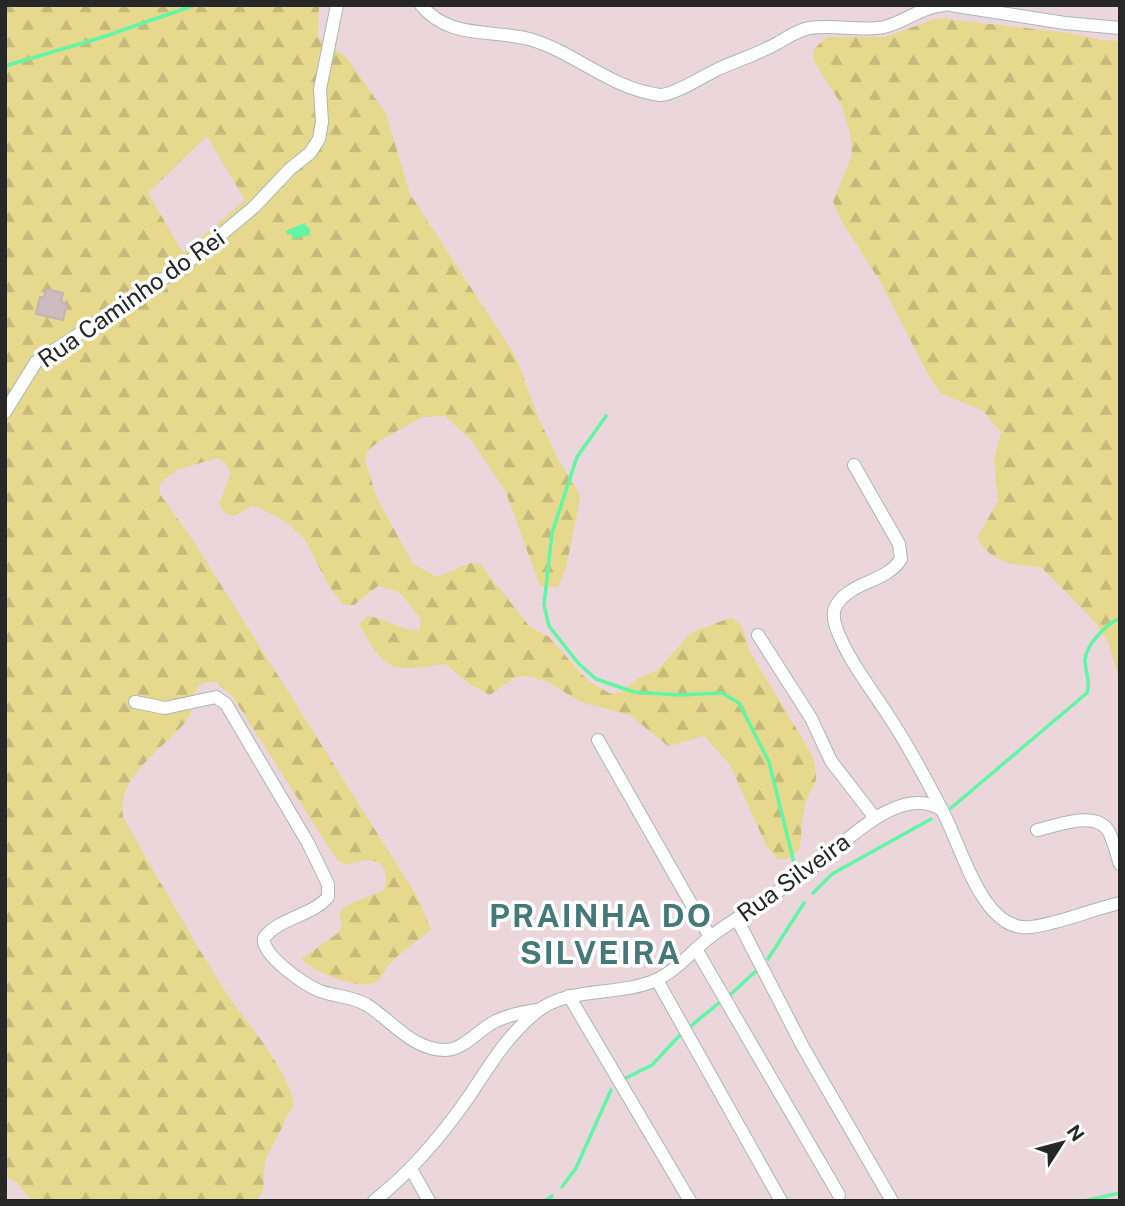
<svg xmlns="http://www.w3.org/2000/svg" width="1125" height="1206" viewBox="0 0 1125 1206" font-family="'Public Sans',sans-serif">
	<defs>
		<pattern id="forest-firs" width="22" height="20" patternUnits="userSpaceOnUse" patternTransform="scale(1.75)"><rect width="22" height="20" fill="#e6d98e"/><path d="M5 1l3.5 6h-7zM16 11l3.5 6h-7z" fill="#c5ba7a"/></pattern>
		<pattern id="water-ripples" width="26" height="14" patternUnits="userSpaceOnUse" patternTransform="scale(1.75)"><rect width="26" height="14" fill="#61f5a6"/><path d="M2 4q2-2 4 0t4 0M15 11q2-2 4 0t4 0" fill="none" stroke="#54d28f"/></pattern>
	</defs>
	<rect width="100%" height="100%" fill="#ebd6db"/>
	<g fill="url(#forest-firs)" fill-rule="evenodd">
		<path d="M5 5H319L318 37 347 58 386 114 410 194 516 357 538 417 560 463 577 489 580 499 566 568 558 587 540 586 505 490 471 440 445 416 423 417 384 438 368 450 365 460 377 498 413 564 437 577 470 563 480 564 530 627 549 637 587 680 609 693H620L637 679 657 670 691 633 732 617 742 627 750 652 811 753C824 789 809 782 804 810 801 823 801 836 800 849L788 859H777L766 845 730 765 704 736 668 746 630 715 581 702 546 681 528 676 513 678 490 695 471 685 445 664C390 671 387 674 359 624L367 616C385 618 400 630 419 631L421 619 399 592 378 586 354 605H343L329 586 304 538 283 520 253 505 235 516 225 513 219 504 231 473 226 463 217 458 177 470 160 483V494L192 539 418 898 431 930C417 941 400 952 389 965 383 972 380 982 371 984 355 988 311 971 301 959L337 934 342 925 339 915 345 906 384 890C392 857 371 857 346 865L337 860 233 697 216 682C208 682 201 681 197 689 191 698 194 711 187 720 164 749 116 775 123 817 155 873 187 930 221 985 242 1018 288 1067 294 1104L265 1160 263 1191 258 1199 31 1201 17 1182 5 1176ZM207 136 245 200 183 253 148 193Z"/>
		<path d="M937 18 1070 33 1101 40 1120 41V681L1108 642 1096 623 1041 567C1014 565 993 564 977 538L998 501 994 461 1001 432 982 410 941 394 930 378 881 283 842 222 833 202 852 154 850 133 841 104 814 61 813 50 827 37H886Z"/>
	</g>
	<polygon fill="url(#water-ripples)" points="304,223 310,229 310,235 293,239 291,234 287,235 286,231"/>
	<g fill="none" stroke-linecap="round" stroke-linejoin="round">
		<g stroke="#61f5a6" stroke-width="3.5">
			<polyline points="5,66 103,37 195,5"/>
			<polyline points="606,416 577,457 552,533 544,605 549,626 578,663 596,679 634,692 679,695 722,693 739,703 769,762 795,867"/>
			<path d="M951 808 1087 693C1091 680 1085 672 1085 660 1086 644 1107 624 1120 618"/>
			<polyline points="813,893 832,874 931,819"/>
			<polyline points="768,959 804,903"/>
			<polyline points="731,994 756,971"/>
			<polyline points="691,1026 720,1002"/>
			<polyline points="626,1078 652,1065 680,1035"/>
			<polyline points="562,1187 576,1168 611,1090"/>
			<polyline points="545,1201 552,1196"/>
			<polyline points="1084,1201 1120,1193"/>
		</g>
	</g>
	<polygon fill="#ccbcbf" stroke="#c6b1b4" stroke-width="2" points="46,289 63,293 61,302 67,303 63,320 36,314 40,297 44,298"/>
	<g fill="none" stroke-linecap="round" stroke-linejoin="round">
		<defs>
			<g id="street">
				<path d="M421 5C449 39 488 29 529 39 573 51 611 89 660 95 672 96 706 75 718 69 736 61 755 55 772 46 784 40 796 30 810 28 835 24 860 32 884 27 905 22 921 7 944 5"/>
				<polyline points="950,5 1065,23 1120,28"/>
				<polyline points="5,412 36,362 186,264 254,207 290,169 310,153 319,139 322,122 320,89 337,5"/>
				<path d="M854 465 899 544 901 559C887 582 852 581 837 604 832 611 834 622 837 630 848 659 869 686 886 712 907 743 925 777 942 810"/>
				<polyline points="758,635 811,718 831,761 875,818"/>
				<path d="M135 702 165 708 216 697 226 704 308 843 328 884V897C312 916 280 917 264 938 261 955 305 985 320 991 336 997 352 996 367 1005 392 1021 413 1050 445 1050 464 1050 479 1029 496 1021 508 1015 523 1012 537 1010"/>
				<polyline points="598,740 710,937"/>
				<path d="M1037 830C1056 826 1097 809 1109 832 1114 842 1116 853 1120 864"/>
				<polyline points="737,919 803,1047 892,1201"/>
				<polyline points="696,949 839,1195"/>
				<polyline points="657,980 781,1201"/>
				<polyline points="569,996 690,1201"/>
				<polyline points="411,1169 429,1201"/>
				<path d="M374 1201C411 1172 443 1134 470 1095 490 1065 507 1036 535 1013 569 985 618 997 656 980 676 971 693 950 710 937 733 920 757 906 780 890 797 879 813 868 827 856 855 833 904 785 942 810 961 844 982 934 1031 927 1061 923 1090 910 1120 903"/>
			</g>
		</defs>
		<use href="#street" stroke="#a8b8b8" stroke-width="14"/>
		<use href="#street" stroke="#fff" stroke-width="12"/>
	</g>
	<g text-anchor="middle" dominant-baseline="central" stroke-width="7" stroke-linejoin="round" paint-order="stroke">
		<g font-size="24" fill="#272727" stroke="#fff">
			<text transform="translate(131 298) rotate(-35)">Rua Caminho do Rei</text>
			<text transform="translate(793 877) rotate(-36)">Rua Silveira</text>
		</g>
		<g font-size="32" font-weight="bold" letter-spacing="2" fill="#457879" stroke="#fff">
			<text x="601" y="915">PRAINHA DO<tspan x="601" dy="37">SILVEIRA</tspan></text>
		</g>
	</g>
	<rect width="1125" height="1206" fill="none" stroke="#272727" stroke-width="14"/>
	<g transform="translate(1062 1143) rotate(54)" stroke="#ffffff" stroke-width="5" paint-order="stroke">
	<path d="M0-5L12 26L0 18L-12 26Z" fill="#272727"/>
	<text y="-10" font-size="19" font-weight="bold" text-anchor="middle" fill="#272727">N</text>
	</g>
</svg>
